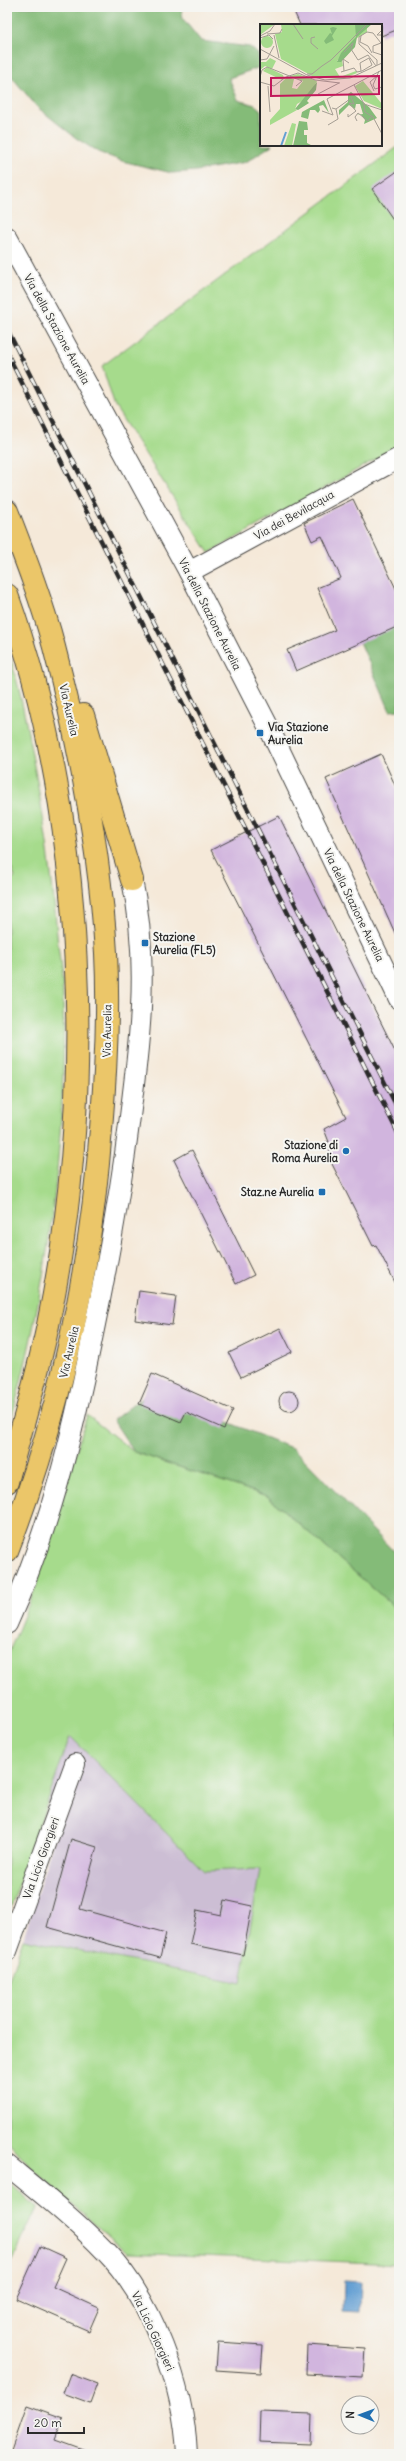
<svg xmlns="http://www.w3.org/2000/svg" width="406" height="2461" viewBox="0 0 406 2461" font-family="Delius,sans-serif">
	<rect width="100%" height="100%" fill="#f6f6f2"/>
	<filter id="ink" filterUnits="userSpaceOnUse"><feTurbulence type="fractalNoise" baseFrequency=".025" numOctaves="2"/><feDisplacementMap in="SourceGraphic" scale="8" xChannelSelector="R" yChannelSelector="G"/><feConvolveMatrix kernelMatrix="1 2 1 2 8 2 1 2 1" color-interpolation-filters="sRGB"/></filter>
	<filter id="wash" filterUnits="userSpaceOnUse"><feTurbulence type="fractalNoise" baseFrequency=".012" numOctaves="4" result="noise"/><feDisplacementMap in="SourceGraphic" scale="16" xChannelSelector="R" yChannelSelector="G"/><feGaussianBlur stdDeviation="0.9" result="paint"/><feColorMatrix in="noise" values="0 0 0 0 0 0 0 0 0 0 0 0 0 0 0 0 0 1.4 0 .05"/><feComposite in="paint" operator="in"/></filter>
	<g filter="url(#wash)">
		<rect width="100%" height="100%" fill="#f5e9d9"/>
		<polygon fill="#ccbed4" points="70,1736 204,1871 261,1869 241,1983 23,1939 63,1810 47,1803"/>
		<g fill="#a6db8c" stroke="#68835c">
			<polygon points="399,146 399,446 209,553 115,407 102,366"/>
			<path d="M7 648C22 691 28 736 37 781 46 832 53 883 57 935 59 956 63 978 63 999 67 1144 47 1295 7 1434V880L15 877 7 858Z"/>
			<polygon points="87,1415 134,1452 267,1496 399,1611 399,2264 127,2253 32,2168 7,2140 7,1985 23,1939 241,1983 260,1869 204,1871 70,1736 7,1919 7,1657 37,1584"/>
			<polygon points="7,2181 37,2207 7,2273"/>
		</g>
		<g fill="#84bb78" stroke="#587352">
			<polygon points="7,7 181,7 183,19 201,41 250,47 258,54 260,67 229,78 238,100 255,105 261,110 261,145 272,145 246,162 196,171 172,173 122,161 98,152 76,138 37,107 7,71"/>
			<polygon points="399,596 399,710 390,711 357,635"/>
			<polygon points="151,1391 294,1449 399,1557 399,1611 267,1496 134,1452 113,1420"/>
		</g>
		<polygon fill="#639fd3" stroke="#47657f" points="344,2281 361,2282 360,2312 343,2311"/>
		<g id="blocks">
			<g fill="#d1b5de">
				<polygon points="292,7 399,7 399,29 381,36 381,25 300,25"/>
				<polygon points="399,170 399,228 372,189"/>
				<polygon points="353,499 399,595 399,626 296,671 287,650 335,630 317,588 341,578 322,536 312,541 304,523"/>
				<polygon points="381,754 399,794 399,942 326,779"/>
				<polygon points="279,816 399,1059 399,1290 376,1245 373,1246 331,1162 334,1160 325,1142 329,1142 324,1129 346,1117 211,850"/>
				<polygon points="192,1150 254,1275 236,1284 174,1160"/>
				<polygon points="139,1291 176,1296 172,1325 135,1320"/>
				<polygon points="280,1328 292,1352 241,1377 229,1353"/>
				<polygon points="152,1374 233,1410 224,1429 186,1412 181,1422 139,1404"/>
				<circle cx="289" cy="1401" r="10"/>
				<polygon points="71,1839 97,1847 80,1909 166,1933 160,1958 47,1927"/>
				<polygon points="224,1900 252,1906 243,1955 190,1944 197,1910 221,1915"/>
				<polygon points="40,2246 66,2258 53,2287 99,2308 89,2331 16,2299"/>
				<polygon points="218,2342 263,2345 261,2373 216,2370"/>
				<polygon points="307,2345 365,2349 363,2377 306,2374"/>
				<polygon points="70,2374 97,2384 90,2403 63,2393"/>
				<polygon points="27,2405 63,2418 55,2439 91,2452 91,2454 10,2454"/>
				<polygon points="260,2412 312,2414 311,2444 259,2442"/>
			</g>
		</g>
	</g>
	<g filter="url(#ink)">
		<use href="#blocks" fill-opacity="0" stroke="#494845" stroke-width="1"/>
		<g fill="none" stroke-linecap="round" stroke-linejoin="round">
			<defs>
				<g id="minor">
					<polyline points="7,237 189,572 269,728 399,999"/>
					<polyline points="189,572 399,458"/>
					<path d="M7 1624C49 1532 72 1437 92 1339 105 1277 116 1216 125 1154 137 1064 152 970 132 880"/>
					<polyline points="7,1951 75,1764"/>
					<path d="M7 2165C41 2193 75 2220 105 2251 153 2300 184 2387 187 2454"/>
				</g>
				<g id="highway">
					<path d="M7 511C24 555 42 601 54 647 80 747 100 850 106 953 109 1012 106 1070 101 1129 90 1275 60 1415 7 1551"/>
					<path d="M7 595C87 819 96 1092 48 1325 37 1378 21 1430 7 1482"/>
					<polyline points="83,715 132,880"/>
				</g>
			</defs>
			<use href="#minor" stroke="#494845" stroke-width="22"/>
			<use href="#highway" stroke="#494845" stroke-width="24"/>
			<use href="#minor" stroke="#fff" stroke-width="20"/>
			<use href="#highway" stroke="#ebc669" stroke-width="22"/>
			<defs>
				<g id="rail">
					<polyline points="7,329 399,1111"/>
					<polyline points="7,353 399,1135"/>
				</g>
			</defs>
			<use href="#rail" stroke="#2b2b2b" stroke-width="4.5"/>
			<use href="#rail" stroke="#f6f6f2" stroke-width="3" stroke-dasharray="9" stroke-linecap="butt"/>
		</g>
	</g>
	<g fill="#1f6fb2" stroke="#f6f6f2" stroke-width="1.5">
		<rect x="256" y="729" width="8" height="8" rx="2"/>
		<rect x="141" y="939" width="8" height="8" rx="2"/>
		<circle cx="346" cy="1151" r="4"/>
		<rect x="318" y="1188" width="8" height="8" rx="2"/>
	</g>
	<g text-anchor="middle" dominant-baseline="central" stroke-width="4" stroke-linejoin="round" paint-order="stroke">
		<g font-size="11" fill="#2b2b2b" stroke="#f6f6f2">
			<text transform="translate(57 329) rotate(61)">Via della Stazione Aurelia</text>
			<text transform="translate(294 515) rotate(-29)">Via dei Bevilacqua</text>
			<text transform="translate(210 614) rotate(63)">Via della Stazione Aurelia</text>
			<text transform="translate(69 710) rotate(77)">Via Aurelia</text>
			<text transform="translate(354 905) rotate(64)">Via della Stazione Aurelia</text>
			<text transform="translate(107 1031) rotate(-89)">Via Aurelia</text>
			<text transform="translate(69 1352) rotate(-77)">Via Aurelia</text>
			<text transform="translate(41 1858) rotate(-70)">Via Licio Giorgieri</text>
			<text transform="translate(153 2331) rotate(65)">Via Licio Giorgieri</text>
		</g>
		<g font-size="11" font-weight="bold" fill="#2b2b2b" stroke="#f6f6f2" text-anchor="start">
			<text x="268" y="727">Via Stazione<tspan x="268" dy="13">Aurelia</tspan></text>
			<text x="153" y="937">Stazione<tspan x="153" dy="13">Aurelia (FL5)</tspan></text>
			<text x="338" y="1145" text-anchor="end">Stazione di<tspan x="338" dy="13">Roma Aurelia</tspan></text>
			<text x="314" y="1192" text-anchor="end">Staz.ne Aurelia</text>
		</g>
	</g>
	<g transform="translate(260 24)">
		<rect width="122" height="122" fill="#f5e9d9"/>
		<path d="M0 0H15L0 11ZM21 0H112L107 3V8L94 16 77 37 82 36 83 42 75 45 80 53 96 47 97 49 82 55 54 53 21 35 15 10 22 8ZM1 18a6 6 0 1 1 12 0a6 6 0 1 1-12 0ZM10 34 16 37 12 45 5 42 0 46V38H6ZM7 43 23 51 24 54 22 56 3 47ZM38 50 57 57 53 65 44 76 37 80 35 85 37 86 10 101V96L20 85V60L27 53 34 55 32 64 37 65 43 57 30 52ZM103 57 122 80V85L104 77 95 62ZM32 99 36 100 32 122H24Z" fill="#a6db8c"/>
		<path d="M95 0H112L97 13 95 23 81 38H77L81 29 96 13ZM73 3 77 4 72 12 74 16 66 20 64 17 70 9 72 10 70 4ZM57 58 56 66 47 77 49 79 38 86 35 85ZM91 68 109 83 117 94 104 100 105 96 101 91H96L103 90 100 80H96L95 85 89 81 79 91V86L88 78V70ZM64 76 69 89 63 81 59 82 60 86 58 89 55 86H50L48 95 41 93 42 88ZM39 97 47 98 48 106H44V111H47V119L53 122H33Z" fill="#84bb78"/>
		<path fill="none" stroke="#639fd3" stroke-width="2" d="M21 122 26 108"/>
		<path fill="none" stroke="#a49d93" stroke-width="1" d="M33 0 43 15M122 6 117 11H122M7 10 20 9 22 5M14 11 19 34M0 12 10 7 15 0M101 12 100 18 108 22 112 29M55 13 51 14V19L58 25M0 14 9 11 13 15M0 25 47 51 65 56 90 54 122 39M84 28 93 19 91 25 98 36 108 31 116 42M0 36 7 35 14 22M117 41V36L99 20V13L107 8 113 9 121 19 113 22V28L122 31M62 42 71 36 107 0M84 47 83 35 89 39M119 47 113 61 115 65 122 63M81 48 94 44 97 48M97 48 102 47 112 41 109 34 100 39 101 47M47 50H52L62 42M0 53 2 46 7 43 42 57 36 62M0 58 14 62 26 53 38 49 55 56 80 59M94 61 104 80 105 88 113 93 122 110M8 62 10 88M114 67 110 58 118 51M58 70 79 59M104 80 122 86M76 85 90 75M62 87 73 91 67 75 122 46M88 90V93L96 87 89 79 94 80 91 73M97 97 95 93 98 89 108 97 112 92M68 101 78 95 76 85 72 84"/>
		<path fill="#c2185b" fill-opacity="0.15" stroke="#c2185b" stroke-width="2" d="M119 52V70L11 72V54Z"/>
		<rect width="122" height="122" fill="none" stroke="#2b2b2b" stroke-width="2"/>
	</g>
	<rect width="406" height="2461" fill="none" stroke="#f6f6f2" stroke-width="24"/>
	<g transform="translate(360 2415) rotate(271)"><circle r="19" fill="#f6f6f2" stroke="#a5a5a2"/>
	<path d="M0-3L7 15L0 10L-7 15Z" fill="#1f6fb2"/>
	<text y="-6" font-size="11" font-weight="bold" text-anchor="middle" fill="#2b2b2b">N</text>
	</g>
	<path d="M28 2427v6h56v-6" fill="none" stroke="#2b2b2b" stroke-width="2"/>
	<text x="34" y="2427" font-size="12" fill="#2b2b2b" stroke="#f6f6f2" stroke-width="3" paint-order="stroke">20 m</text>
</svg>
